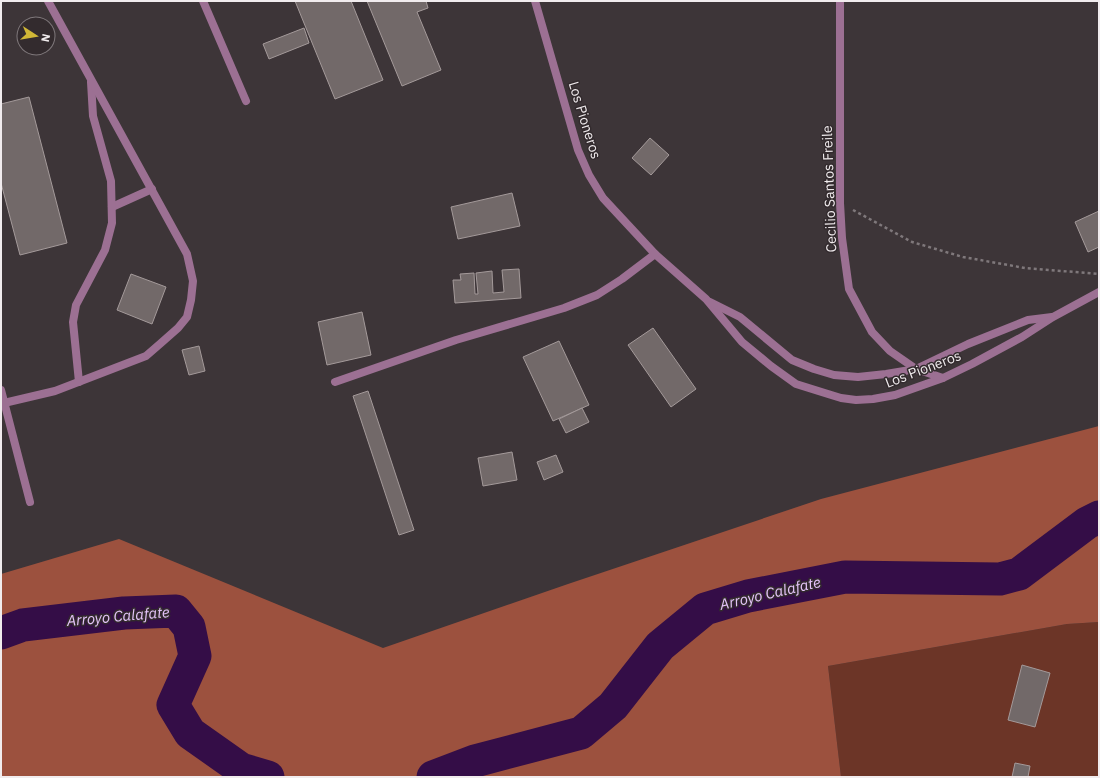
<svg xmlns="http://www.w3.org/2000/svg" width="1100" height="778" viewBox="0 0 1100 778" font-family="'IBM Plex Sans',sans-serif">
	<rect width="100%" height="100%" fill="#3d3538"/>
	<polygon fill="#6c3527" points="1099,622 1099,777 841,777 828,666 1067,624"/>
	<polygon fill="#9c513e" points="1099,426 1099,622 1067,624 828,666 841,777 1,777 1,574 119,539 383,648 568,584 821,499"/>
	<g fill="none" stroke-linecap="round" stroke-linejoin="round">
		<g stroke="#340d47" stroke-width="33">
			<polyline points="1,633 23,625 124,613 176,611 189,627 195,656 173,705 190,733 241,769 268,777"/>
			<polyline points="433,777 475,761 581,733 613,706 660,646 705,609 748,596 845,577 1000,579 1019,574 1087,523 1099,517"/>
		</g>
	</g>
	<g fill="#726969" stroke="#a49a9a">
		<polygon points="295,1 351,1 383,80 335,99"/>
		<polygon points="367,1 426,1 428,8 417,12 441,70 402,86"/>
		<polygon points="304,28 309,43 269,59 263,44"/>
		<polygon points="29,97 67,243 20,255 1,183 1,104"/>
		<polygon points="650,138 669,155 651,175 632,158"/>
		<polygon points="512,193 520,226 458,239 451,207"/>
		<polygon points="1099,211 1099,247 1088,252 1075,222"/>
		<polygon points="519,269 521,298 455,303 453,280 461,280 460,274 474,273 475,294 478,294 476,273 492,271 493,293 504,292 502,270"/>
		<polygon points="131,274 166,287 152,324 117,310"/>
		<polygon points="362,312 371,355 327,365 318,322"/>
		<polygon points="653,328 696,389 671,407 628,345"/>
		<polygon points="559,341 589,405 553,421 523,357"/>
		<polygon points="199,346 205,371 189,375 182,350"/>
		<polygon points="368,391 414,530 399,535 353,396"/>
		<polygon points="582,408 589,422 566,433 559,419"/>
		<polygon points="512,452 517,480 483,486 478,458"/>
		<polygon points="556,455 563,472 544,480 537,462"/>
		<polygon points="1022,665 1050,673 1035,727 1008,720"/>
		<polygon points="1015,763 1030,766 1028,777 1012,777"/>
	</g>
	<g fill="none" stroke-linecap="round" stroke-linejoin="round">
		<polyline stroke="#7f787b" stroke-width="2.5" stroke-dasharray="3 3" stroke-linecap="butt" points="853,210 912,242 963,257 1025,268 1099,274"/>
		<g stroke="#9c7093" stroke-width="8">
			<polyline points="112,207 152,189"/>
			<polyline points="79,382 73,322 76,305 105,250 112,223 111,181 93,116 91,82"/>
			<polyline points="4,403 55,391 146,356 161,343 178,328 187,317 191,300 193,281 187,254 48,1"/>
		</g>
		<g stroke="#9c7093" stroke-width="8">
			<polyline points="203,1 246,101"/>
			<polyline points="535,1 578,150 589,175 603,198 655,254 706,299 742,342 771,366 796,384 828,394 841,398 856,400 873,399 895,395 943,378 972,364 1022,337 1053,317 1099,292"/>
			<polyline points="840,1 840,203 842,238 849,289 872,332 890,351 916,369 943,378"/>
			<polyline points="710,302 740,317 792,360 814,369 834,375 858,377 886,374 916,369 968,344 1028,320 1052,317"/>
			<polyline points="335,382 456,340 564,308 597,295 622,279 655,254"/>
			<polyline points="1,390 30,502"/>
		</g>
	</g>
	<g text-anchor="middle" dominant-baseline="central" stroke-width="3" stroke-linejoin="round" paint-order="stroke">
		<g font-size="14" fill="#f1ecee" stroke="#332b2e">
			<text transform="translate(585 120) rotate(73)">Los Pioneros</text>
			<text transform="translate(829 189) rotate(-92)">Cecilio Santos Freile</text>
			<text transform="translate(923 369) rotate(-21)">Los Pioneros</text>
		</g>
		<g font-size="15" font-style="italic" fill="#e5c4fa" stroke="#332b2e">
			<text transform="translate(770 593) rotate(-13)">Arroyo Calafate</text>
			<text transform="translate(118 616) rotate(-5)">Arroyo Calafate</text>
		</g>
	</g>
	<rect width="1100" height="778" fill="none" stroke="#f1ecee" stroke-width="4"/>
	<g transform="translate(36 36) rotate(102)"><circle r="19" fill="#332b2e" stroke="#7f787b"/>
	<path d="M0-3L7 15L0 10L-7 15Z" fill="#d0b736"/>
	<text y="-6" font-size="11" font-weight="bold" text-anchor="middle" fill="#f1ecee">N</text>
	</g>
</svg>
